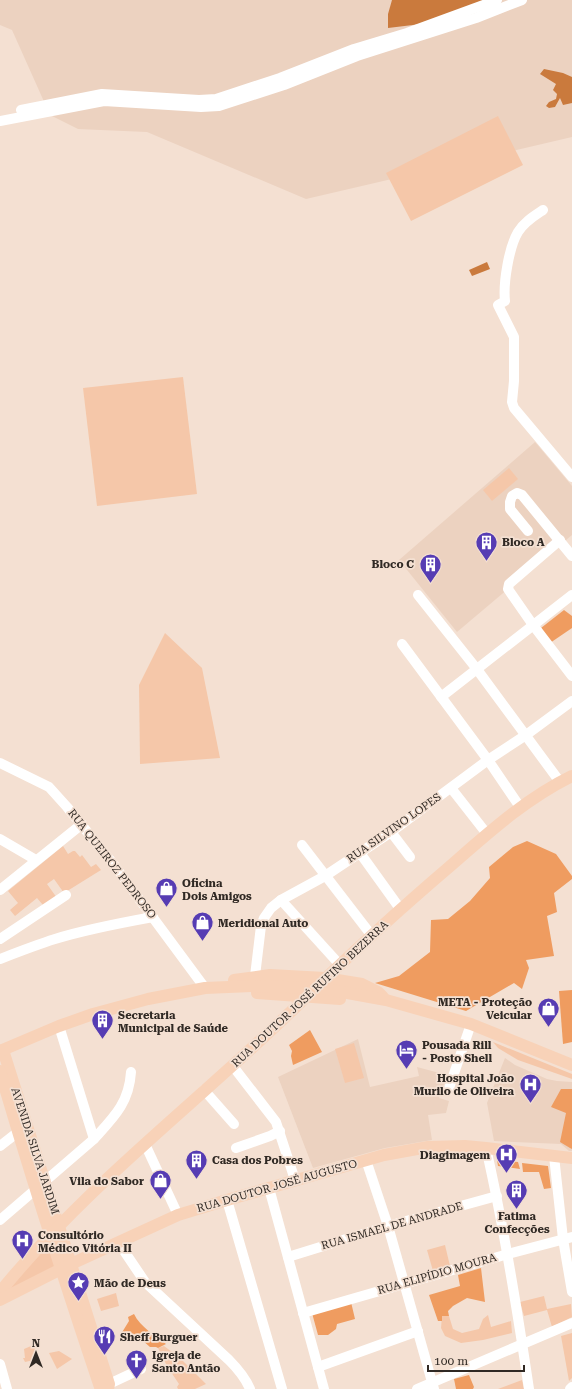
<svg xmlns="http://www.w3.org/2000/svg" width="572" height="1389" viewBox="0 0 572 1389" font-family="'Roboto Serif',serif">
	<rect width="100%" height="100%" fill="#f4e0d2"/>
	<g fill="#ecd2c0">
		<polygon points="0,0 572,0 572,137 306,199 147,132 78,129 50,115 12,30 0,25"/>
		<polygon points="535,442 572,486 572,535 457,632 399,560"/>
		<polygon points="358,1039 370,1087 419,1076 417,1067 447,1075 439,1098 449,1101 446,1113 428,1115 432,1140 385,1148 313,1168 278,1077"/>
		<polygon points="505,1058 515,1065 547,1079 557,1081 572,1082 572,1151 569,1151 561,1144 494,1141 487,1103"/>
	</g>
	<g fill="#f5c7a9">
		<polygon points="498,116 523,165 411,221 386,173"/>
		<polygon points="183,377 197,494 97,506 83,388"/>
		<polygon points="509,468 518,479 492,501 483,490"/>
		<polygon points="165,633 202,668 220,758 140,764 139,685"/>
		<polygon points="63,846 68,854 73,851 75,851 80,857 82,855 91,867 96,864 101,870 64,893 54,879 47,884 57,898 43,905 37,898 15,916 10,910 18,903 8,891"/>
		<polygon points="493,1042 572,1074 572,1079 518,1060 498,1048"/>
		<polygon points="354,1043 364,1078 345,1083 335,1049"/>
		<polygon points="50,1238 59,1266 2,1297"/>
		<polygon points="445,1245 450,1266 433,1271 427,1250"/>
		<polygon points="116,1293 119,1306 101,1311 97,1299"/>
		<polygon points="544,1296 547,1309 571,1304 572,1317 552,1327 547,1310 524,1316 520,1302"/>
		<polygon points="488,1315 491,1327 511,1321 512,1333 483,1340 461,1343 445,1336 441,1328 442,1316 449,1316 453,1329 462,1333 479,1329 483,1319"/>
		<polygon points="572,1333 572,1378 569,1381 561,1336"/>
		<polygon points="31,1346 35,1347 36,1353 34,1356 34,1360 25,1362 23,1358 25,1358 24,1349"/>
		<polygon points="164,1346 180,1358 206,1384 195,1389 178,1389 177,1387 179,1384 167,1366 158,1348"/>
		<polygon points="59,1351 72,1359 57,1369 49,1353"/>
		<polygon points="522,1380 524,1389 498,1389"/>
	</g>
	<g fill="#ef9c60">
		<polygon points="564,610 572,616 572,628 550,643 541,628"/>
		<polygon points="527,841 556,854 572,876 572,879 554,893 557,912 547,916 554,956 526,960 529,968 522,989 514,983 466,1011 375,983 399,976 430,952 431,920 448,919 470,901 490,878 489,867 513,847"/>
		<polygon points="572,990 572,1042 563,1044 559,991"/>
		<polygon points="310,1030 322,1052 293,1065 291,1056 292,1051 289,1045"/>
		<polygon points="561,1089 572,1089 572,1149 570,1148 560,1142 566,1113 551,1107"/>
		<polygon points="497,1160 518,1162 520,1169 498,1166"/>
		<polygon points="522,1163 548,1166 551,1188 544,1189 539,1172 523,1172"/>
		<polygon points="481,1268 485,1302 467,1298 453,1306 448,1311 449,1316 442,1316 442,1321 438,1321 429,1295 460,1286 458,1275"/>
		<polygon points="351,1302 355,1319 337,1324 336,1329 328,1335 318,1335 312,1313"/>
		<path d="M134 1314C140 1327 156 1336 166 1344L158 1348 156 1347H150L142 1340H136L129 1336 123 1338 121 1334 129 1321 128 1317Z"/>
		<polygon points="469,1375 474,1387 473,1389 456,1389 454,1379"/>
	</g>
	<g fill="#ca7a3d">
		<polygon points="392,0 496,0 421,24 388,28 388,14"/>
		<polygon points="544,69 563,73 572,77 572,103 563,105 560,98 555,107 549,108 546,106 549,102 556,99 557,94 553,90 556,84 540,74"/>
		<polygon points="487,262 490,269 472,276 469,270"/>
	</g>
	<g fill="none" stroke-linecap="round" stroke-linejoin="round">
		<g stroke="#fff" stroke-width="10">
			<polyline points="21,110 102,94 199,100 216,99 280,78 354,49 407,33 497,0"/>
			<polyline points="0,121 104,101 201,107 219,106 284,85 357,56 476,18 522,0"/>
			<path d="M543 210C534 216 524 222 518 232 509 247 503 283 505 301L498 305 514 337V381L512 402 514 408 572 477"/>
			<polyline points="528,531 510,509 510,502 512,496 517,493 522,495 572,556"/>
			<polyline points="560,540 509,584 508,589 533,625 572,676"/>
			<polyline points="418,595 476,668 560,782"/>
			<polyline points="402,644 488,760 520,807"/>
			<polyline points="441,697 572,595"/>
			<polyline points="0,763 49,787 67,807 114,865 205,988"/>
			<polyline points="451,788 487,834"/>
			<polyline points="391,832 410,857"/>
			<polyline points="0,839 36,860"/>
			<polyline points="302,845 372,936"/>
			<polyline points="360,853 401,910"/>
			<polyline points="0,890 82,824"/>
			<polyline points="281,900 340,965"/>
			<polyline points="0,939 66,895"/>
			<path d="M0 959C18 952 36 945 55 939 87 929 120 923 153 917"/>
			<polyline points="255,976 261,926 264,918 271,908 281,900 325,876 391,832 488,760 526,735 572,701"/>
			<polyline points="59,1026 94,1139"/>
			<polyline points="232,1065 276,1122 295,1180"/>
			<polyline points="204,1090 234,1124"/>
			<polyline points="448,1091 471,1024"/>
			<polyline points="145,1144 178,1215"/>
			<polyline points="0,1146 18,1132 25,1129"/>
			<polyline points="236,1148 270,1136 280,1131"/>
			<path d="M486 1148C504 1227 517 1308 529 1389"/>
			<polyline points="554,1156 563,1239 572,1292"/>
			<polyline points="366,1160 388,1226 434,1389"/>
			<polyline points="269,1188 324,1389"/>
			<polyline points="227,1200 282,1389"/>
			<path d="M0 1220 94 1139C114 1117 129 1103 131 1072"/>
			<path d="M118 1242 145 1282 229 1360C238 1369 245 1377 250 1389"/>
			<polyline points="288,1257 388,1226 497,1196"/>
			<polyline points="303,1313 508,1254 572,1237"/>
			<polyline points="0,1364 7,1389"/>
			<polyline points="318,1367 418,1331"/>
			<polyline points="109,1384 141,1369"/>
			<polyline points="417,1389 572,1323"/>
			<polyline points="570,1389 572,1387"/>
		</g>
		<g stroke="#f8d2b8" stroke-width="12">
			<polyline points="234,980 270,975 325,978 362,984 378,992 383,997"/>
			<polyline points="257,993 340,999"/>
			<polyline points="3,1050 109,1384 108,1389"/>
			<polyline points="0,1051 59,1026 93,1014 148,999 205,988 252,986 320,988 386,1000 471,1024 572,1065"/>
			<path d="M0 1071C31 1177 65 1283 100 1387L103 1389"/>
			<path d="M0 1292C90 1181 206 1096 307 996 353 952 400 909 448 868 487 834 525 799 572 776"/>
			<polyline points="0,1300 71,1264 178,1215 227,1200 384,1155 428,1147 465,1146 486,1148 572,1158"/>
		</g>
	</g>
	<defs>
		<symbol id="building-pin" viewBox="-11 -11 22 30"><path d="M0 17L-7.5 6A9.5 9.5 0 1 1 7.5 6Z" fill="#563cb3" stroke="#f4e0d2"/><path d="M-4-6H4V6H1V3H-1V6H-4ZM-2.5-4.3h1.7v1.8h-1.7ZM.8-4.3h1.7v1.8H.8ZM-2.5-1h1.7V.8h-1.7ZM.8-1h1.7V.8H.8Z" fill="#fff"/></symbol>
		<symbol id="shop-pin" viewBox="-11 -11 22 30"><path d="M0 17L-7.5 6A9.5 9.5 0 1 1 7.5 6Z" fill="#563cb3" stroke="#f4e0d2"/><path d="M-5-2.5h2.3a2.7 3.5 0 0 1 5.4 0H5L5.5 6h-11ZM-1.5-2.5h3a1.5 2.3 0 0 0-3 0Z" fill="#fff"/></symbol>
		<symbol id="hotel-pin" viewBox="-11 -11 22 30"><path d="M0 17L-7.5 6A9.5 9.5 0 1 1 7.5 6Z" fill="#563cb3" stroke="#f4e0d2"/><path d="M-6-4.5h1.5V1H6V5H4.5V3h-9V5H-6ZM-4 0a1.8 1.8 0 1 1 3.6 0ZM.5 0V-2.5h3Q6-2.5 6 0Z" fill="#fff"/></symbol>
		<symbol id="hospital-pin" viewBox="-11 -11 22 30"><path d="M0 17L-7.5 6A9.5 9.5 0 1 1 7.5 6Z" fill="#563cb3" stroke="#f4e0d2"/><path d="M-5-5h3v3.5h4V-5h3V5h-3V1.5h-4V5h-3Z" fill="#fff"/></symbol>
		<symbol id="sight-pin" viewBox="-11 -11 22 30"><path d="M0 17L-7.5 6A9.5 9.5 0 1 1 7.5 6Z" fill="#563cb3" stroke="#f4e0d2"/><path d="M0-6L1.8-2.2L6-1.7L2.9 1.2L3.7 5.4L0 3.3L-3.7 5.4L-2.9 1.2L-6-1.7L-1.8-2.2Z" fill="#fff"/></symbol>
		<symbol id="restaurant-pin" viewBox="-11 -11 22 30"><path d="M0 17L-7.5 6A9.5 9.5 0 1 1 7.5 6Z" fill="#563cb3" stroke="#f4e0d2"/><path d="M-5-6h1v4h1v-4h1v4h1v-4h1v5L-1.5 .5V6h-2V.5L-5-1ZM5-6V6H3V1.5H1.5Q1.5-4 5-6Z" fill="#fff"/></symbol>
		<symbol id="church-pin" viewBox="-11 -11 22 30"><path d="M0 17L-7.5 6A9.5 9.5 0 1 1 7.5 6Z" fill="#563cb3" stroke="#f4e0d2"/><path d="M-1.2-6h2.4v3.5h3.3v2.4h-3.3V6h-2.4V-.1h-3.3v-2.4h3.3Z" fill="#fff"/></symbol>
	</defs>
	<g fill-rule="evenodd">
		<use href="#building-pin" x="474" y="530" width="25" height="34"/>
		<use href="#building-pin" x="418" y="552" width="25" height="34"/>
		<use href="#shop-pin" x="154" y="876" width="25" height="34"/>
		<use href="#shop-pin" x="190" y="910" width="25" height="34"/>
		<use href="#shop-pin" x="536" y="996" width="25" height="34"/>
		<use href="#building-pin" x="90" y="1008" width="25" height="34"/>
		<use href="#hotel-pin" x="394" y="1038" width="25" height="34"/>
		<use href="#hospital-pin" x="518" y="1072" width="25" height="34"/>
		<use href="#hospital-pin" x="494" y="1142" width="25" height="34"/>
		<use href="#building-pin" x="184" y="1148" width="25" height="34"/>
		<use href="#shop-pin" x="148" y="1168" width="25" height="34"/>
		<use href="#building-pin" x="504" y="1178" width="25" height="34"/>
		<use href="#hospital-pin" x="10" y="1228" width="25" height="34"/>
		<use href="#sight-pin" x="66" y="1270" width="25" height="34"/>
		<use href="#restaurant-pin" x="92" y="1324" width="25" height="34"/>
		<use href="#church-pin" x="124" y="1348" width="25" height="34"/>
	</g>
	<g text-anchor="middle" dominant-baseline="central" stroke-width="3.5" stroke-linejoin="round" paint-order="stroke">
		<g font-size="11" font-weight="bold" fill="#302924" stroke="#f4e0d2" text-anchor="start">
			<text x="502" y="542">Bloco A</text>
			<text x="414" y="564" text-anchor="end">Bloco C</text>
			<text x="182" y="883">Oficina<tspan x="182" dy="13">Dois Amigos</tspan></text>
			<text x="218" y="923">Meridional Auto</text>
			<text x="532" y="1002" text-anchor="end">META - Proteção<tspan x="532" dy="13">Veicular</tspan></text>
			<text x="118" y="1015">Secretaria<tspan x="118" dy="13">Municipal de Saúde</tspan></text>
			<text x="422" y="1045">Pousada Rill<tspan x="422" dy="13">- Posto Shell</tspan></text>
			<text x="514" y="1078" text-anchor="end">Hospital João<tspan x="514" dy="13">Murilo de Oliveira</tspan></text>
			<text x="490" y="1155" text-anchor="end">Diagimagem</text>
			<text x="212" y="1160">Casa dos Pobres</text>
			<text x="144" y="1181" text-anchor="end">Vila do Sabor</text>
			<text x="517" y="1216" text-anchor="middle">Fatima<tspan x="517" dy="13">Confecções</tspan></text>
			<text x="38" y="1235">Consultório<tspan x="38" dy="13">Médico Vitória II</tspan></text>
			<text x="94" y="1283">Mão de Deus</text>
			<text x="120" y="1337">Sheff Burguer</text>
			<text x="152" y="1355">Igreja de<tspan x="152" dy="13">Santo Antão</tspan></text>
		</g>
		<g font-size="11" fill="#302924" stroke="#f4e0d2">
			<text transform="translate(394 828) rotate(-35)">RUA SILVINO LOPES</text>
			<text transform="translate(112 864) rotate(52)">RUA QUEIROZ PEDROSO</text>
			<text transform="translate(310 994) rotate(-43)">RUA DOUTOR JOSÉ RUFINO BEZERRA</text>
			<text transform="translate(35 1151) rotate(72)">AVENIDA SILVA JARDIM</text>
			<text transform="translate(277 1186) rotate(-16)">RUA DOUTOR JOSÉ AUGUSTO</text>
			<text transform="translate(392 1226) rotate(-16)">RUA ISMAEL DE ANDRADE</text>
			<text transform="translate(437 1274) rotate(-16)">RUA ELIPÍDIO MOURA</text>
		</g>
	</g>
	<g transform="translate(36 1353)" stroke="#f4e0d2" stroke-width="3" paint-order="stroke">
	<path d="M0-3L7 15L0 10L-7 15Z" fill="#302924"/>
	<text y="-6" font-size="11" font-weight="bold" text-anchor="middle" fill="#302924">N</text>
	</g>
	<path d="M428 1365v6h96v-6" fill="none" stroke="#302924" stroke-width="2"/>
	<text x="434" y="1365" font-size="12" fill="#302924" stroke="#f4e0d2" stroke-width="3" paint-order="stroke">100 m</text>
</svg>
